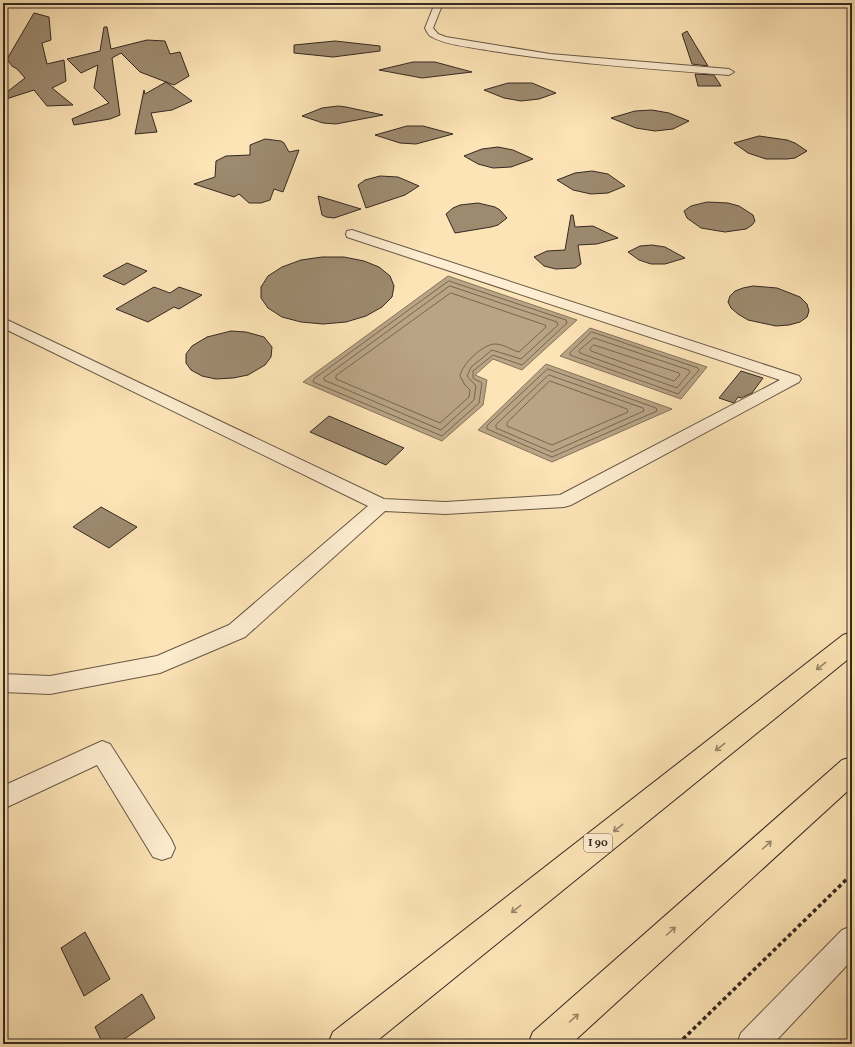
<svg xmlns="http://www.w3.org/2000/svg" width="855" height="1047" viewBox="0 0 855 1047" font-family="Vollkorn,serif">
	<rect width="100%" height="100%" fill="#fde4b6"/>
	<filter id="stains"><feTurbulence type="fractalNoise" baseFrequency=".005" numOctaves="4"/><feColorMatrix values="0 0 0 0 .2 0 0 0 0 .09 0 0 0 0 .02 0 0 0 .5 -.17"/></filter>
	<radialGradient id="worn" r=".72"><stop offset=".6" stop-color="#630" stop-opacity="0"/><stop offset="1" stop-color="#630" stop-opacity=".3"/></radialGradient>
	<g fill="#b9a484" stroke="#84735d">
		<polygon points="448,276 577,320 522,370 493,359 475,375 487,380 483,405 442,441 303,382"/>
		<polygon points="590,328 707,367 681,399 560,356"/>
		<polygon points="546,364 672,409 552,462 478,430"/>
	</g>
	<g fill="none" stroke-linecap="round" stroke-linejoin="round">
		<g stroke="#766653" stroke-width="1">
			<polygon points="449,281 566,320 567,323 522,365 493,355 473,371 473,378 482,383 479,403 442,436 313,382 314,379"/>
			<polygon points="450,286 557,322 558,325 521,359 492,350 471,367 467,376 476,386 474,400 441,430 324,380 324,378"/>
			<path d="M451 293 545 325 546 327 519 352C511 350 504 344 495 344 483 344 462 364 460 376L465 385 470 390 469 397 440 423 336 379V376Z"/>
			<polygon points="592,332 698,368 699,370 678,394 570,355 570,353"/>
			<polygon points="594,338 689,370 690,372 677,388 580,353 579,351"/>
			<polygon points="594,345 679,373 680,375 674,381 591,351 590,349"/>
			<polygon points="548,369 656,408 657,411 552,457 487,429 487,426"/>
			<polygon points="549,375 643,408 644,411 552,452 496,428 496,425"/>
			<polygon points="550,381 627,409 628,412 552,445 507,426 507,423"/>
		</g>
	</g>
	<g fill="#9d8a6f" stroke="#342922">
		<polygon points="34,13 49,17 51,40 42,43 47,64 64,60 66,81 52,88 73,105 47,106 34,90 3,100 3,95 25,78 17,69 12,66 7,59"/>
		<polygon points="104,27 107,27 111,49 147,40 165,41 170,54 180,52 189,76 174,85 140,72 121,53 112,58 120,115 110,119 74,125 72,119 109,103 94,88 98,65 81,73 67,59 100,51"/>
		<polygon points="687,31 708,66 692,64 682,34"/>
		<polygon points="335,41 380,46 380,51 333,57 294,53 294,45"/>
		<polygon points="413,62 435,62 472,72 422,78 379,70"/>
		<polygon points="695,74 714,75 721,86 698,86"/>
		<polygon points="166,82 192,101 172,110 151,113 157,132 135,134 144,90 145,94"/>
		<polygon points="508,83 532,83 556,93 539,99 521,101 504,98 484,90"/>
		<polygon points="338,106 346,107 383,115 336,124 323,123 302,116 322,108"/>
		<polygon points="652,110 669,113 689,121 673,129 655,131 636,128 611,118 635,111"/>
		<polygon points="407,126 423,126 453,134 416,144 400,143 375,135"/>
		<polygon points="759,136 787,140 795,143 807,151 795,158 787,159 766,159 748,153 734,143"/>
		<polygon points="265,139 281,141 284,143 289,152 299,150 283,192 274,189 270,200 261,203 249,203 239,194 234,197 194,184 215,177 216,161 226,156 250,155 250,145"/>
		<polygon points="498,147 513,150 533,159 511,167 493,168 478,164 464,156 482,149"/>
		<polygon points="592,171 608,174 625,186 608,193 591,194 573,190 557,180 575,173"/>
		<polygon points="380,176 398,177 419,186 405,195 366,208 358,185 365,180"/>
		<polygon points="318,196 361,209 334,218 326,217 322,215"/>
		<polygon points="707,202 728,203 739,206 753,215 755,221 752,225 746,229 725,232 701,228 687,218 684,211 691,206"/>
		<polygon points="478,203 495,207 500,210 507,218 498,225 491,227 455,233 446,214 453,208 460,205"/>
		<polygon points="571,215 573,215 575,227 593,226 618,238 597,244 578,245 581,264 575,268 556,269 544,266 534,257 547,251 565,250"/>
		<polygon points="652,245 665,247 685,258 665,264 651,264 639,260 628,252 640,246"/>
		<polygon points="322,257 344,257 364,261 379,267 390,276 394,286 392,297 382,307 366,316 346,322 323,324 301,322 282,317 268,308 261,298 261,287 268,276 282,267 301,260"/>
		<polygon points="127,263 147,271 124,285 103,276"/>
		<polygon points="753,286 777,288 800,297 807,304 809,311 807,317 800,322 789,325 776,326 748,320 738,314 731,308 728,302 730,296 735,291 743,288"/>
		<polygon points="154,287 170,293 179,287 202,295 179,309 174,307 148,322 116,309"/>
		<polygon points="231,331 246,332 264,337 272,347 271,357 265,365 248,375 233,378 216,379 202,376 191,370 186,363 186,354 192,346 207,337"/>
		<polygon points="741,371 763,378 752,393 741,398 738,397 734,403 719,398"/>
		<polygon points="329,416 404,448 386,465 310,432"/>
		<polygon points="101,507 137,527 109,548 73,527"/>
		<polygon points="85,932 110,979 84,996 61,948"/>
		<polygon points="142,994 155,1018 117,1044 103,1044 95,1027"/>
	</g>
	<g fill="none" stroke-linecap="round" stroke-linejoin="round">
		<defs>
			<g id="minor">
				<path d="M435 3H443L433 28 438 34 446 37 550 54 729 69 734 72 729 75C650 69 570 63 492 51 476 48 445 45 432 37 428 35 427 32 425 28Z"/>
				<polygon points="352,230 799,376 801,379 799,382 571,505 564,507 445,514 385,511 245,637 160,673 50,694 3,692 3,674 50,676 157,656 229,625 368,506 3,328 3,318 384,499 445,502 560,495 780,380 347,237 346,234 347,231"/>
				<polygon points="102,741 110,744 171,839 175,848 171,857 162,860 153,857 97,765 3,809 3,786"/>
				<polygon points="852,926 852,960 773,1044 737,1044 741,1033 842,930"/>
			</g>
			<g id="highway">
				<polygon points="852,632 852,656 373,1044 328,1044 333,1032 843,635"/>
				<polygon points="852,757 852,787 571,1044 528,1044 533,1032 842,760"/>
			</g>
		</defs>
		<use href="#minor" stroke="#665847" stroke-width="2"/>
		<use href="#highway" stroke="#342922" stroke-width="2"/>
		<polyline stroke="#342922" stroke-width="3.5" stroke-dasharray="4 3" stroke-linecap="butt" points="678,1044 852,874"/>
		<use href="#minor" fill="#feedd0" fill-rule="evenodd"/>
		<use href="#highway" fill="#fde4b6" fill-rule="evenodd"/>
	</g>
	<defs><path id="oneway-shaft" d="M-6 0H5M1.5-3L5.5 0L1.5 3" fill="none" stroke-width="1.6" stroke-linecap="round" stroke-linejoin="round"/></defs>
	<g stroke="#98866c">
		<use href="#oneway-shaft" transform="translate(821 666) rotate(142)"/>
		<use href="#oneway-shaft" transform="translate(720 747) rotate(142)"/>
		<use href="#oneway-shaft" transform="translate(618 828) rotate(142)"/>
		<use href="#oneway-shaft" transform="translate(767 845) rotate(-42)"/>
		<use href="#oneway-shaft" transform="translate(516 909) rotate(142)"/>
		<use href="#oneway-shaft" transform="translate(671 931) rotate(-42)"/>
		<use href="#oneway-shaft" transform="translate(574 1018) rotate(-42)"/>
	</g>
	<g text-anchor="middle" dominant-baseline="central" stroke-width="3" stroke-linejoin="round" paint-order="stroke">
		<rect fill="#feedd0" stroke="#716456" stroke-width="1" x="584" y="834" width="28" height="18" rx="3"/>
		<g font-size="11" font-weight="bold" fill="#342922">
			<text x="598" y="843">I 90</text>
		</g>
	</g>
	<rect width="855" height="1047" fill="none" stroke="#fde4b6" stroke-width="16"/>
	<rect x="4" y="4" width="847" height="1039" fill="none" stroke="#342922" stroke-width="2"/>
	<rect x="8" y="8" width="839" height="1031" fill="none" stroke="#342922"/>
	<rect width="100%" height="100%" filter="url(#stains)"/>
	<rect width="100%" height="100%" fill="url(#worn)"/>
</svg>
